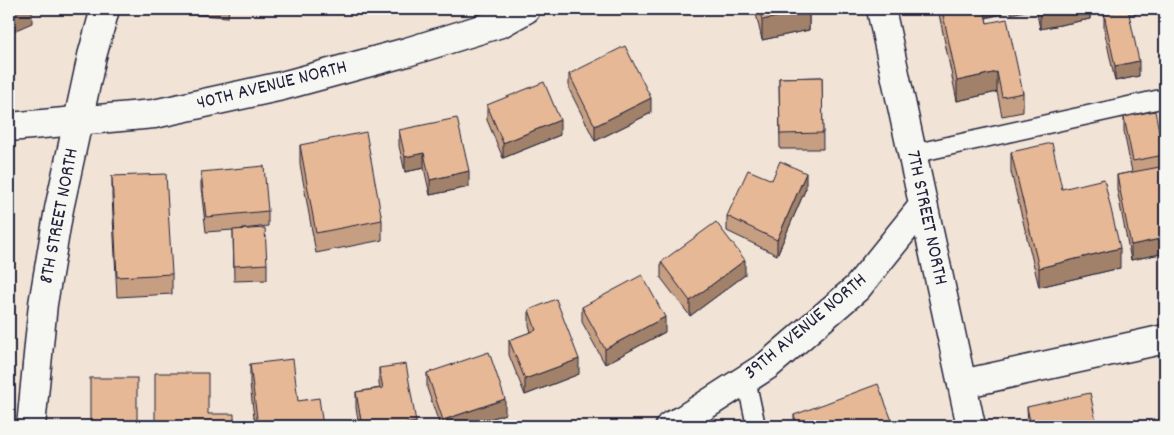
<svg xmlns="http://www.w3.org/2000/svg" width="1174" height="435" viewBox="0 0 1174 435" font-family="Dekko,sans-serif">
	<rect width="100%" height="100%" fill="#f1e3d6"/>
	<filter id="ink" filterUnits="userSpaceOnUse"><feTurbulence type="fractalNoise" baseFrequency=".02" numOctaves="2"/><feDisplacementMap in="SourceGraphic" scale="10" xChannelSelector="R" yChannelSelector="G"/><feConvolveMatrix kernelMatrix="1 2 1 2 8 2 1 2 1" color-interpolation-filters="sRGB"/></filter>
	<g filter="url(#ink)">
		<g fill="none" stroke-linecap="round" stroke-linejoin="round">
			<defs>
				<g id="lane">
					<polyline points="912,154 1165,98"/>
					<polyline points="746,379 756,426"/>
				</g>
				<g id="street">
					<polyline points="881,9 971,426"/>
					<polyline points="9,127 154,114 282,86 407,52 501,23 526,9"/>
					<polyline points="962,384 1165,339"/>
					<polyline points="31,426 43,304 59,209 92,56 105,9"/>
					<polyline points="670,426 684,419 768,365 857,288 923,206"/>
				</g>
			</defs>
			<use href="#lane" stroke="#22223b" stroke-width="21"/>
			<use href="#street" stroke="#22223b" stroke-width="31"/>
			<use href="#lane" stroke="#f6f6f2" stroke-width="18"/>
			<use href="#street" stroke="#f6f6f2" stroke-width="28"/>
		</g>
		<g fill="#c69e81" stroke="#22223b">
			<polygon points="185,9 229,9 228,17 185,14"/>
			<polygon points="755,9 809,9 809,30 762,40"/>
			<polygon points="938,9 1002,9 1002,14 986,18 987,23 1023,93 1023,112 1002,116 997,92 957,101"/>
			<polygon points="1036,9 1090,9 1090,19 1040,29"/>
			<polygon points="1102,9 1158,9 1129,15 1139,76 1115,81 1104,29 1104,15"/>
			<polygon points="569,74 651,113 595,141 569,89"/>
			<polygon points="822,77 823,149 780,149 779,78"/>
			<polygon points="487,105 560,135 503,158 487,120"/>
			<polygon points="1124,117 1164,155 1164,166 1165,166 1165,253 1131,260 1117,190 1117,175 1132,172 1124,132"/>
			<polygon points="399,130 469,187 430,195 424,168 405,172 399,146"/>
			<polygon points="300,145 382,220 382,240 316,253 300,164"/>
			<polygon points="1011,152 1062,189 1120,268 1039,287 1011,172"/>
			<polygon points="201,172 268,211 268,226 235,230 267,264 267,280 234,281 233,230 206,232 201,188"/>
			<polygon points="112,176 172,274 172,294 117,297 112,196"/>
			<polygon points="772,180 806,188 777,255 727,231 727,216"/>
			<polygon points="661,262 745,275 690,316 661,278"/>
			<polygon points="582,307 665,332 605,364 582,322"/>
			<polygon points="529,310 579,374 525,395 509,355 509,340 531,332 529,325"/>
			<polygon points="250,364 298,401 323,426 255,426 250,384"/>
			<polygon points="379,368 416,422 416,426 359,426 356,408 356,392 380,388 379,384"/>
			<polygon points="427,373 505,414 469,426 440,426 427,388"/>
			<polygon points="1027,407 1097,426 1028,426"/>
			<polygon points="794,415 894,426 794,426"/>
		</g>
		<g fill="#a18169" stroke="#22223b">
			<polygon points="19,9 32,9 32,23 9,33 9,13"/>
			<polygon points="982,9 1002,9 1002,14 982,18"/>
			<polygon points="1011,9 1035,9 1011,14"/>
			<polygon points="1066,9 1090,9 1090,19 1040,29 1040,14"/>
			<polygon points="1105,9 1158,9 1105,20"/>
			<polygon points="809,10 809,30 762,40 762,20"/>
			<polygon points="1139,61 1139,76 1115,81 1115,66"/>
			<polygon points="997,72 997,92 957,101 957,81"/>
			<polygon points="651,98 651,113 595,141 595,126"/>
			<polygon points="560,120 560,135 503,158 503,143"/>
			<polygon points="424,153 424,168 405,172 405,157"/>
			<polygon points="469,171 469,187 430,195 430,180"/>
			<polygon points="806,173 806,188 777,255 777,240"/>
			<polygon points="1165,238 1165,253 1131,260 1131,245"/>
			<polygon points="1120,248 1120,268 1039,287 1039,268"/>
			<polygon points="745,260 745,275 690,316 690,301"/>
			<polygon points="665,317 665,332 605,364 605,349"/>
			<polygon points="579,359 579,374 525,395 525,379"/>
			<polygon points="505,399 505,414 469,426 443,426 443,420"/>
		</g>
		<g fill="#e6b896" stroke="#22223b">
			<polygon points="9,9 19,9 9,13"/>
			<polygon points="760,9 809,9 809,10 762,20"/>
			<polygon points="942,9 984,9 987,23 1007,19 1023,93 1002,97 997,72 957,81"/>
			<polygon points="1039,9 1066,9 1040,14"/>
			<polygon points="1128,9 1139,61 1115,66 1104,14"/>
			<polygon points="625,46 651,98 595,126 569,74"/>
			<polygon points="822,77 823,133 780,134 779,78"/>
			<polygon points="544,82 560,120 503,143 487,105"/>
			<polygon points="1155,111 1164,155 1133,161 1124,117"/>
			<polygon points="457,118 469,171 430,180 424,153 405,157 399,130"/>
			<polygon points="366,132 382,220 316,233 300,145"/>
			<polygon points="1052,143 1062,189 1104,179 1120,248 1039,268 1011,152"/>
			<polygon points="780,161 806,173 777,240 727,216 748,170 772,180"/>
			<polygon points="264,166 268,211 206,217 201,172"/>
			<polygon points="1165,166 1165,238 1131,245 1117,175"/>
			<polygon points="166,174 172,274 117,277 112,176"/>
			<polygon points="716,222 745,260 690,301 661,262"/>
			<polygon points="265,228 267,264 234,266 233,230"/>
			<polygon points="642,275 665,317 605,349 582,307"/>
			<polygon points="556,299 579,359 525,379 509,340 536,330 529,310"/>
			<polygon points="489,352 505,399 443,420 427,373"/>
			<polygon points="293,359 298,401 319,398 323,426 258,426 250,364"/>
			<polygon points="406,364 416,422 391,426 362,426 356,392 383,388 379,368"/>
			<polygon points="155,373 208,373 208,414 234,414 234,426 155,426"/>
			<rect x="90" y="378" width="47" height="48"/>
			<polygon points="878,384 894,426 798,426 794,415"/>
			<polygon points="1090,393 1097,426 1031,426 1027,407"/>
		</g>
	</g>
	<g text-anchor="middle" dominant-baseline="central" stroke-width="5" stroke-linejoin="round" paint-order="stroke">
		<g font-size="20" fill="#22223b" stroke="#f6f6f2">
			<text transform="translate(272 86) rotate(-14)">40TH AVENUE NORTH</text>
			<text transform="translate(60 216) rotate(-79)">8TH STREET NORTH</text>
			<text transform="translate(926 218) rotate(78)">7TH STREET NORTH</text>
			<text transform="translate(806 327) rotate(-40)">39TH AVENUE NORTH</text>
		</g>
	</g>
	<rect width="1174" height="435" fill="none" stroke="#f6f6f2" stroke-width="30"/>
	<rect x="15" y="15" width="1144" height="405" fill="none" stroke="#22223b" stroke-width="2" filter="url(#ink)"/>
</svg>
